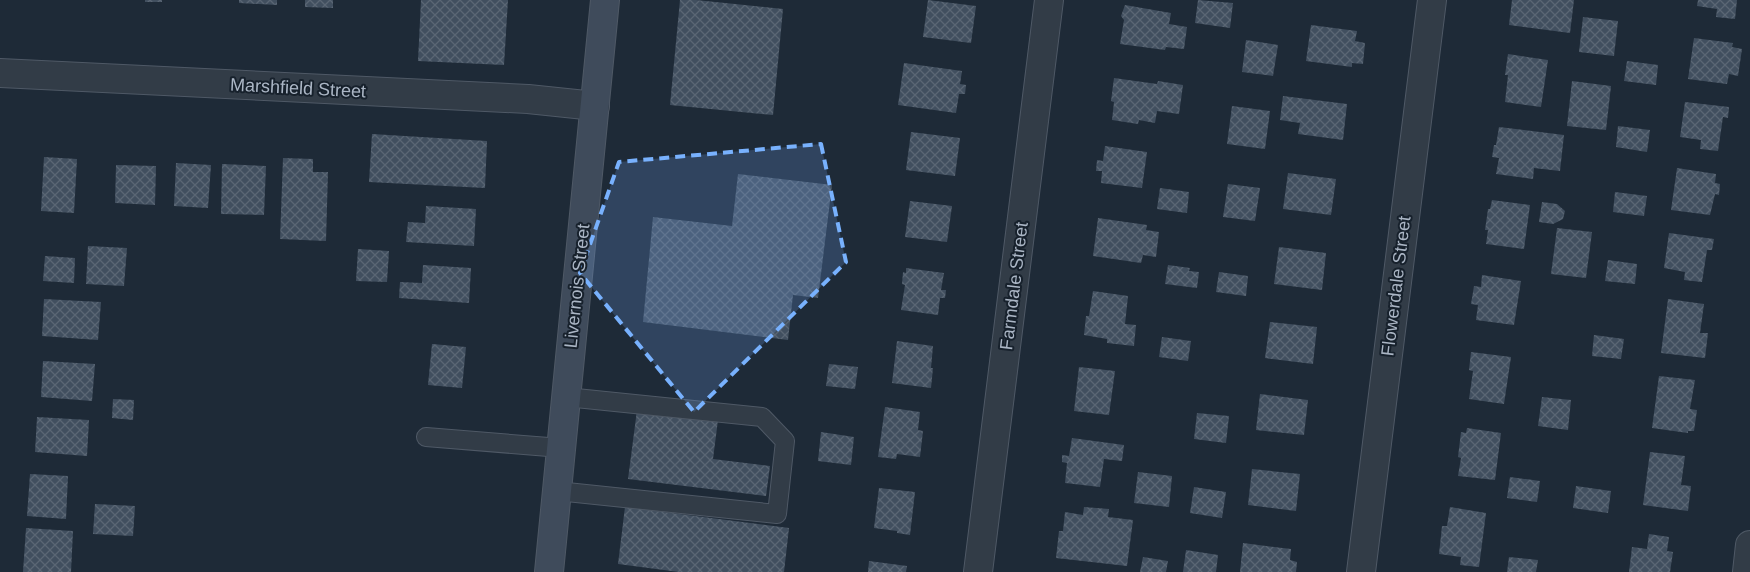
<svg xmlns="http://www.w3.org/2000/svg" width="1750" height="572" viewBox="0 0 1750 572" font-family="Arial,sans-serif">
	<defs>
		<pattern id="building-cross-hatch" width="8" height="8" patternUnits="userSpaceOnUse" patternTransform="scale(1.25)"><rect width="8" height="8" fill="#414f5f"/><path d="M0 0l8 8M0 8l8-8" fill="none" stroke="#5a6674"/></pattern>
	</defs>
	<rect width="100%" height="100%" fill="#1e2a37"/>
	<g fill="url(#building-cross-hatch)">
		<rect x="145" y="0" width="17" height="2"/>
		<polygon points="239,0 277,0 277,5 239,3"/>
		<polygon points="305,0 333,0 333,8 305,7"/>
		<polygon points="421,0 508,0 504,65 418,61"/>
		<polygon points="680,0 696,0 783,9 773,115 670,105"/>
		<polygon points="928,0 976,6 971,43 923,37"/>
		<polygon points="1198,0 1233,3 1230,28 1195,23"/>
		<polygon points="1512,0 1574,0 1570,33 1509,25"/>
		<polygon points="1698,0 1737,0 1735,19 1716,17 1717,9 1697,6"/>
		<polygon points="1125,5 1171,13 1169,24 1187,27 1184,49 1166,47 1165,50 1120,44 1124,20 1121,16"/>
		<polygon points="1583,17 1618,21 1614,56 1579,52"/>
		<polygon points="1311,25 1357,31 1355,41 1365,43 1363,64 1352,63 1352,67 1306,61"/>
		<polygon points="1694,38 1733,43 1732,47 1742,49 1738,76 1729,74 1727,84 1688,79"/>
		<polygon points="1246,40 1278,45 1273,76 1242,72"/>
		<polygon points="1508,54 1548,60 1541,107 1505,102 1508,75 1505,75"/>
		<polygon points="1627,61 1658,65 1656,85 1624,81"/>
		<polygon points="904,63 962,71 960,84 966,85 965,94 959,94 956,113 898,105"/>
		<polygon points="1114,78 1157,84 1158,81 1183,85 1179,114 1157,111 1155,123 1139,120 1138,124 1112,120 1114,102 1111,101"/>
		<polygon points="1572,81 1611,86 1606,130 1567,126"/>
		<polygon points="1283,96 1347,104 1343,140 1298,134 1300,123 1280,120"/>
		<polygon points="1685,102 1729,107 1728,118 1723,117 1718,151 1700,149 1701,140 1680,137"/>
		<polygon points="1232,106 1270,111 1265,149 1227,144"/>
		<polygon points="1618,126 1650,130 1647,152 1616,147"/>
		<polygon points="1499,127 1564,135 1560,171 1534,168 1533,179 1496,174 1499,158 1492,157 1494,145 1496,145"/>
		<polygon points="911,132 960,138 955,176 906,170"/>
		<polygon points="372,134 487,141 485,188 369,182"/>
		<polygon points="1105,146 1147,152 1142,188 1101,183 1102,171 1096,171 1097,160 1103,161"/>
		<polygon points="44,157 77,159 74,213 41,211"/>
		<polygon points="283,158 313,159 313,172 328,172 326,241 280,239"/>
		<polygon points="176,163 211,165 208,208 174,206"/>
		<polygon points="222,164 266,166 264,215 221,214"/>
		<polygon points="116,165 156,166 155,205 115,203"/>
		<polygon points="1677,168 1716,174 1715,183 1720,184 1719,195 1715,194 1710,215 1671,210"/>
		<polygon points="1288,173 1336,179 1331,215 1283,209"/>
		<polygon points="738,174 832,185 818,298 793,295 788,340 643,322 653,217 732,226"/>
		<polygon points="1228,184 1260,188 1255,221 1223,217"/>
		<polygon points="1160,188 1189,192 1187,213 1157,209"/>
		<polygon points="1615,192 1647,196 1644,216 1613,212"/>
		<polygon points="1492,200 1530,205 1524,249 1486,244 1488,230 1485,230 1488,209 1490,209"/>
		<polygon points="910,201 952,206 947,242 905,237"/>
		<polygon points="1542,202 1557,204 1565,211 1563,219 1553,224 1539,222"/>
		<polygon points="426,206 476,209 474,246 406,242 408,222 425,223"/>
		<polygon points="1098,218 1147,225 1146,230 1159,232 1156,257 1143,255 1141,263 1093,256"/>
		<polygon points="1557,228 1592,232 1586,278 1551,274"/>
		<polygon points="1669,233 1714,239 1712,250 1707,250 1702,282 1684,280 1685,272 1664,268"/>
		<polygon points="88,246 127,248 124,286 86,284"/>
		<polygon points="1279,247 1326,253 1322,290 1274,284"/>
		<polygon points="358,249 389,251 387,282 356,281"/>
		<polygon points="45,256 75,258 74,283 43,281"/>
		<polygon points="1608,260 1637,264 1635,284 1605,281"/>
		<polygon points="423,265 471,268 469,303 399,298 400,282 422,283"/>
		<polygon points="1168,265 1190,268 1189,271 1199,272 1197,288 1165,284"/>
		<polygon points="906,268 944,273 941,290 946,290 945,298 940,298 938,315 901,310 905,285 902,284 903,272 906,273"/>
		<polygon points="1219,272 1248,276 1246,296 1216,292"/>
		<polygon points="1482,275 1521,281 1514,325 1476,320 1478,305 1471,304 1474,286 1481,287"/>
		<polygon points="1093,291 1128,296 1125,324 1136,325 1134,346 1107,343 1107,339 1084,335 1086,316 1089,316"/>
		<polygon points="44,299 101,302 98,340 42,336"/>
		<polygon points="1668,299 1704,304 1700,333 1708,333 1705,358 1661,353"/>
		<polygon points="1270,322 1317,327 1313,364 1265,358"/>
		<polygon points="1594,335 1624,339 1621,359 1592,356"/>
		<polygon points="1162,337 1191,341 1188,361 1159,357"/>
		<polygon points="897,341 933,346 931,368 933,368 931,388 892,383"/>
		<polygon points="432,344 466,347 462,388 428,385"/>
		<polygon points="1471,352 1511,357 1504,404 1469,399 1473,371 1469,370"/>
		<polygon points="43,361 95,364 92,401 41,397"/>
		<polygon points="829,364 858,367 855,389 826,386"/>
		<polygon points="1079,367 1115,371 1109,415 1074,411"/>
		<polygon points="1659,376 1695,380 1690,409 1697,410 1694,431 1688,431 1688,433 1652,428"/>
		<polygon points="1260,394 1308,400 1304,435 1256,430"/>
		<polygon points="1542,397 1571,400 1568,430 1538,426"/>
		<polygon points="113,399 134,400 133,420 112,418"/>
		<polygon points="885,407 920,412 918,430 923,431 920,457 897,454 896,459 878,457"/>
		<polygon points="637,410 718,420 713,459 770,466 766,496 628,479"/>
		<polygon points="1197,413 1229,416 1226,443 1194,439"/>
		<polygon points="37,417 89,420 87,456 35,452"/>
		<polygon points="1467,428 1501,433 1495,480 1458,476 1461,458 1458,457 1461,432 1466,433"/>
		<polygon points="821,432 854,437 851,465 818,461"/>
		<polygon points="1072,438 1124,445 1122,461 1104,459 1100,487 1065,483 1067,463 1062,462 1062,455 1069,456"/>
		<polygon points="1650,452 1685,456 1681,485 1691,486 1688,511 1643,505"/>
		<polygon points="1252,469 1300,474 1296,511 1248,505"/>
		<polygon points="1138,472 1172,476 1169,507 1134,503"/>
		<polygon points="30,474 68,476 66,519 27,516"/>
		<polygon points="1510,477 1540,481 1537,502 1507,498"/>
		<polygon points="1576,486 1611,491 1608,513 1573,508"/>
		<polygon points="1194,487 1226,492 1222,518 1190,513"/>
		<polygon points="879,488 915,492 910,535 897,533 897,531 874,528"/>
		<polygon points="95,504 135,506 133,536 93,534"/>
		<polygon points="625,507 789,528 784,572 679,572 618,564"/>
		<polygon points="1084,507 1109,509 1108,517 1133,520 1127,566 1056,558 1059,531 1063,531 1065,512 1083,515"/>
		<polygon points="1450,507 1486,513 1479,567 1460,565 1461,557 1439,554 1442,526 1447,526"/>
		<polygon points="26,528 73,531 71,572 23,572"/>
		<polygon points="1649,534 1669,537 1667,551 1673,552 1670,572 1629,572 1632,547 1647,549"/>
		<polygon points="1243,543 1291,549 1290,560 1297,562 1296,572 1240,572"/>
		<polygon points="1186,550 1218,555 1216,572 1183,572"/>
		<polygon points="1143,557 1168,561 1166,572 1140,572"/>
		<polygon points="1509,557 1538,560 1536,572 1507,572"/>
		<polygon points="869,561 907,566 906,572 868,572"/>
	</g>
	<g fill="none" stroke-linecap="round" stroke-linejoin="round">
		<defs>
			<g id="lane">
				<polyline points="426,437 561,448"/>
				<polyline points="557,491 777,514 785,441 762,417 566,397"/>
			</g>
			<g id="street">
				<polyline points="0,73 528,99 595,106"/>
				<polyline points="978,572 1049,0"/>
				<polyline points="1361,572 1432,0"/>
				<polyline points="1747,572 1750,545"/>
			</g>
			<polyline id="secondary" points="549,572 605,0"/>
		</defs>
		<use href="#lane" stroke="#4f5966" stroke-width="20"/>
		<use href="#street" stroke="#4f5966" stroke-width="30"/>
		<use href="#secondary" stroke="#4f5966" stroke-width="30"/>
		<use href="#lane" stroke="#323c47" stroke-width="18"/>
		<use href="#street" stroke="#323c47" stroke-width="28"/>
		<use href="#secondary" stroke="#3f4b5b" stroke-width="28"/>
	</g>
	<path fill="#78b1fd" fill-opacity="0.2" stroke="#78b1fd" stroke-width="4" stroke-dasharray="10 6" stroke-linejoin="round" d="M821 144 846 262 694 412 580 273 619 162Z"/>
	<g text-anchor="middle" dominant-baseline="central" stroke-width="4" stroke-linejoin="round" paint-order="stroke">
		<g font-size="18" fill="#abb6c5" stroke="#17212c">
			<text transform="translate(298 88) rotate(3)">Marshfield Street</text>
			<text transform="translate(577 286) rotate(-84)">Livernois Street</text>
			<text transform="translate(1014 286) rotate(-83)">Farmdale Street</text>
			<text transform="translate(1396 286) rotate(-83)">Flowerdale Street</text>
		</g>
	</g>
</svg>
